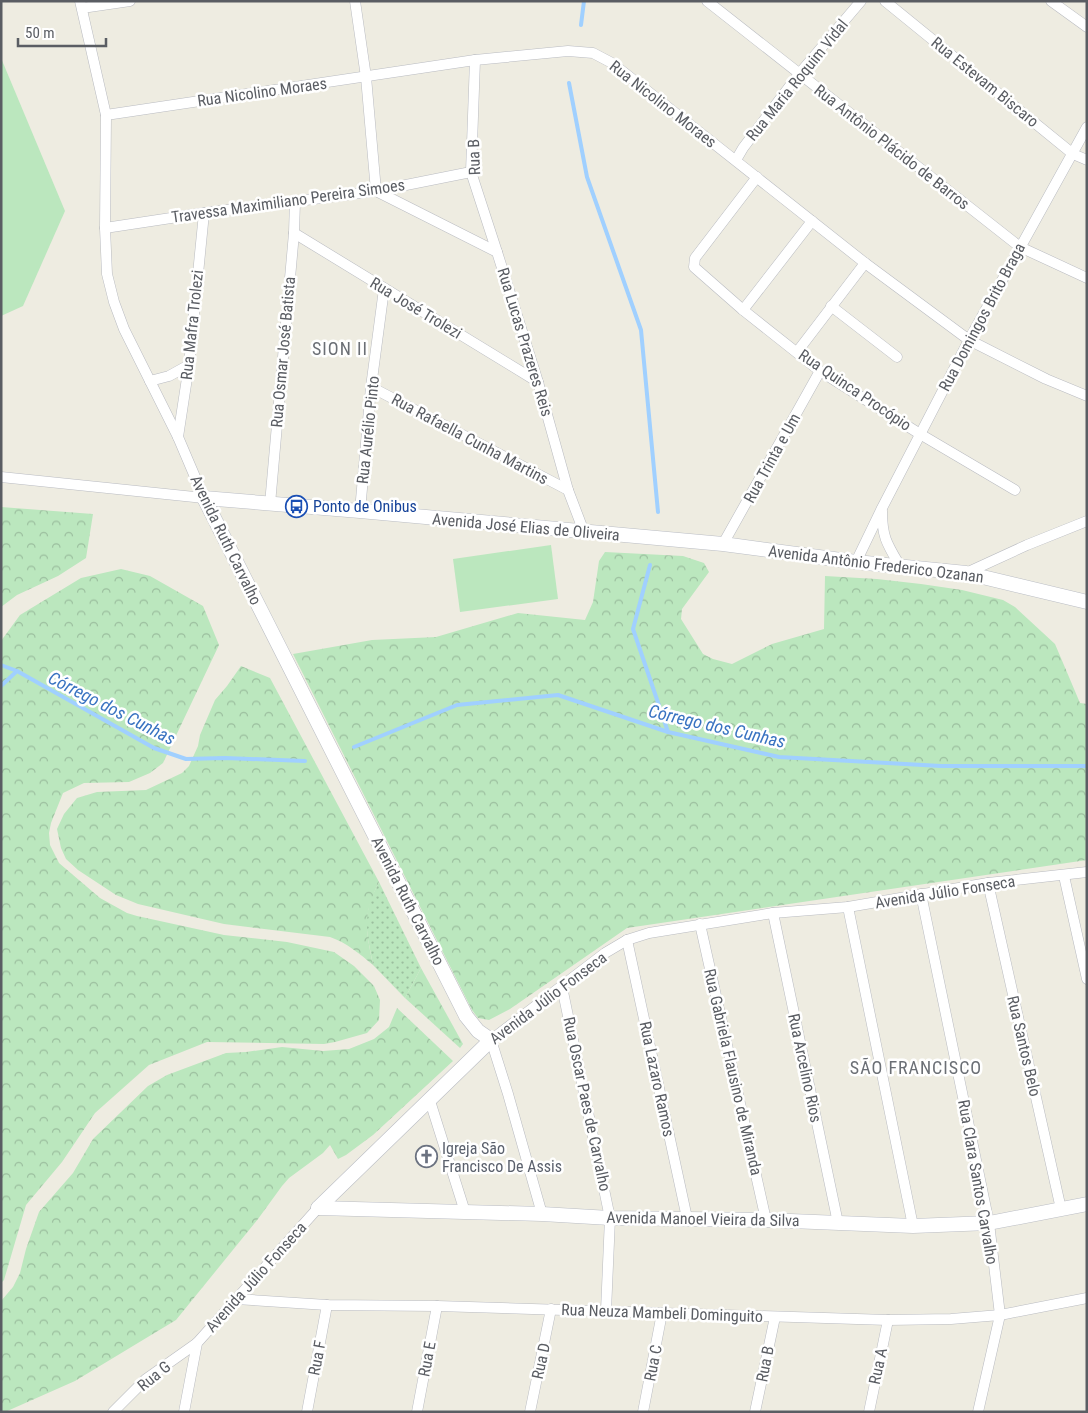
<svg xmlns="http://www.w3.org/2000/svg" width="1088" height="1413" viewBox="0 0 1088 1413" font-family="'Roboto Condensed',sans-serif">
	<defs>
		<pattern id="grass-dots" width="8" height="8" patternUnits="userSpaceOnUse" patternTransform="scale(1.25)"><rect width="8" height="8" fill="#bbe7be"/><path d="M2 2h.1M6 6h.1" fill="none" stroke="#9bbe9e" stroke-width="1.8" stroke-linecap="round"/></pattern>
		<pattern id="forest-crowns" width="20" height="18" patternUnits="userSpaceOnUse" patternTransform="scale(1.25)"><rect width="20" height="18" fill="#bbe7be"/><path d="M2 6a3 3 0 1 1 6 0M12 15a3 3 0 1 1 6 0" fill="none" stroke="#9bbe9e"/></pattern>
	</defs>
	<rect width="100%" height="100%" fill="#eeece1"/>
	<polygon fill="url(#grass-dots)" points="379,882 421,968 405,998 373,965 368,939 366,921 370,900"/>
	<g fill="url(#forest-crowns)">
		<polygon points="1,507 93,514 86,558 58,576 17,595 1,607"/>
		<polygon points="605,552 683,556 704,563 709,572 682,609 681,619 703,654 713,659 732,664 772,644 824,629 825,576 877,579 921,584 962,590 1003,600 1015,607 1055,644 1080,703 1087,704 1087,860 627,928 510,1009 489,1020 478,1018 472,1010 293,654 372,640 436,637 518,613 585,620 593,602 599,561"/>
		<polygon points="121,569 150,576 203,606 219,645 163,763 150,773 129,782 84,783 63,793 51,823 49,833 50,845 59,863 100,898 127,913 137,916 224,935 287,942 334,952 354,966 374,986 380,1000 379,1020 367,1033 335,1042 324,1044 207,1042 149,1065 95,1113 62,1162 26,1205 4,1280 1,1283 1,641 20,615 81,578"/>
		<path d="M241 666 270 678 379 882C362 915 366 930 373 965 360 954 347 943 330 937L224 924 138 904 116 895 78 870 66 859 61 848 57 829 64 814 77 798 97 792 146 790 182 773 189 766 198 746 200 735 215 700 227 686Z"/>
		<polygon points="421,968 463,1044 460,1048 405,998"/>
		<polygon points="397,1008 453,1061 373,1135 346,1155 338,1159 330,1145 323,1153 289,1178 282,1186 258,1219 176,1320 75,1381 5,1412 1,1412 1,1301 13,1287 20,1273 26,1249 39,1212 73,1173 93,1139 148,1086 167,1075 226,1053 246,1052 282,1047 323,1051 349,1049 374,1039 389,1027"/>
	</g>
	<g fill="#bbe7be">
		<polygon points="1,58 65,211 23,306 1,316"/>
		<polygon points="551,545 558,599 460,612 453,559"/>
	</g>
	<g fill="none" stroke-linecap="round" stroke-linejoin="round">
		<g stroke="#a0d0ff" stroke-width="4">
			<polyline points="581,25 584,1"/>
			<polyline points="569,83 587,177 641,330 658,512"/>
			<polyline points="650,565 633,629 668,732"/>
			<polyline points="1,665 17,671 154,748 186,759 225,758 305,761"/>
			<polyline points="1,686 17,671"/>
			<polyline points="354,747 457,705 558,695 668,732 779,757 941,766 1087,766"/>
		</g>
		<defs>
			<g id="street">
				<polyline points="355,1 366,77 376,191 497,252 538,382 568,490 584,532"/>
				<polyline points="707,1 1020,247 1087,278"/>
				<polyline points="885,1 1073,154 1087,160"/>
				<polyline points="1051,1 1087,27"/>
				<polyline points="82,8 130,1"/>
				<polyline points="475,60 471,172 497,252"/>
				<polyline points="106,115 475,60 568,51 593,53 612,63 865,263 969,340 1046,379 1087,396"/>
				<polyline points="736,160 743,148 799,74 861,1"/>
				<polyline points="757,177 695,258 694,267 743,310 820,371 920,434 1015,490"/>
				<polyline points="105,228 204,213 376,191 471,172"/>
				<polyline points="294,233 538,382"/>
				<polyline points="831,306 897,357"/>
				<polyline points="743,310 812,221"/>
				<polyline points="797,352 865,263"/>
				<polyline points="150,381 169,376 189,365"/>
				<polyline points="371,387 568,490"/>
				<polyline points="178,437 189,365 204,213"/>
				<polyline points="1,477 204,498 178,437 124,329 114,302 107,274 105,228 106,115 80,1"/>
				<polyline points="270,504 294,233 295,201"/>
				<polyline points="360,511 371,387 384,289"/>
				<path d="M882 511C882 537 887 544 900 566"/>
				<polyline points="723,544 820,371"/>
				<polyline points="856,562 882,508 969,340 1087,127"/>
				<polyline points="966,573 1027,545 1087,521"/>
				<polyline points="1064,876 1087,979"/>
				<polyline points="988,883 1061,1209"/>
				<polyline points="921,894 989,1223 1000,1315 978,1412"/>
				<polyline points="848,907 913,1226"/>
				<polyline points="773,913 838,1223"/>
				<polyline points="700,924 766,1220"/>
				<polyline points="627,940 687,1218"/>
				<polyline points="562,987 610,1218 606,1311"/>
				<polyline points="430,1101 465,1212"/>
				<polyline points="542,1214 508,1094 491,1040 605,953 627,940 649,933 773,913 848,907 988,883 1087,872"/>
				<polyline points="236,1299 327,1305 437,1306 888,1320 951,1319 1000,1315 1087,1298"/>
				<polyline points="113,1412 146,1379 197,1343"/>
				<polyline points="184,1412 197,1343 318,1208"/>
				<polyline points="307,1412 327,1305"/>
				<polyline points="417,1412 437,1306"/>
				<polyline points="530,1412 551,1309"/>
				<polyline points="643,1412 662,1313"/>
				<polyline points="755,1412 775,1317"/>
				<polyline points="869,1412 888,1320"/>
			</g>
			<g id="secondary">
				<polyline points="204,498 360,511 723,544 856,562 966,573 1087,602"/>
				<polyline points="204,498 466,1016 478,1031 491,1040 318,1208"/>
				<polyline points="318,1208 542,1214 610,1218 766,1220 913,1226 989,1223 1087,1204"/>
			</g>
		</defs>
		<use href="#street" stroke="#b9bbc1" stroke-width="11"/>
		<use href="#secondary" stroke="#babdc4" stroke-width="15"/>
		<use href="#street" stroke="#fff" stroke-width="10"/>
		<use href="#secondary" stroke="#fff" stroke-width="14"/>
	</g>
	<defs>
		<symbol id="bus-ring" viewBox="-11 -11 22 22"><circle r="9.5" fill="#fff" stroke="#1a4fb4" stroke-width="1.5"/><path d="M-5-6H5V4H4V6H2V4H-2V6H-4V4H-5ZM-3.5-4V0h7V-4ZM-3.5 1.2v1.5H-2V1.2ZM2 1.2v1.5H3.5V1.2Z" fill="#1a4fb4"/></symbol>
		<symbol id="church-ring" viewBox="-11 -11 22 22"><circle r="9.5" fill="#fff" stroke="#6b7280" stroke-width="1.5"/><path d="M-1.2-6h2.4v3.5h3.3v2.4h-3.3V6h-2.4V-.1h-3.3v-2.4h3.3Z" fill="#6b7280"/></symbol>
	</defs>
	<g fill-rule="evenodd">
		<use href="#bus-ring" x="284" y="494" width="25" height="25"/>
		<use href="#church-ring" x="414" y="1144" width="25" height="25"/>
	</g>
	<g text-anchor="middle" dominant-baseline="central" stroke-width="5" stroke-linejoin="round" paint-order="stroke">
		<g font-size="16" fill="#5a5d63" stroke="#fff">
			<text transform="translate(797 80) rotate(-51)">Rua Maria Roquim Vidal</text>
			<text transform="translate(985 82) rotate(39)">Rua Estevam Biscaro</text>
			<text transform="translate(262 92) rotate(-8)">Rua Nicolino Moraes</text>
			<text transform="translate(663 104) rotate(38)">Rua Nicolino Moraes</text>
			<text transform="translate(892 147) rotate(38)">Rua Antônio Plácido de Barros</text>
			<text transform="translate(474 157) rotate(-92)">Rua B</text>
			<text transform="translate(288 201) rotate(-8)">Travessa Maximiliano Pereira Simoes</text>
			<text transform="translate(416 308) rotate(31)">Rua José Trolezi</text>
			<text transform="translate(982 317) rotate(-62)">Rua Domingos Brito Braga</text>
			<text transform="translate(192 325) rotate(-84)">Rua Mafra Trolezi</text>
			<text transform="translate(525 342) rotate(73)">Rua Lucas Prazeres Reis</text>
			<text transform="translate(283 352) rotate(-85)">Rua Osmar José Batista</text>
			<text transform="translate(855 390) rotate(34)">Rua Quinca Procópio</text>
			<text transform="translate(368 430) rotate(-84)">Rua Aurélio Pinto</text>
			<text transform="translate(470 439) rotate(28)">Rua Rafaella Cunha Martins</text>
			<text transform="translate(772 458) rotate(-61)">Rua Trinta e Um</text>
			<text transform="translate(526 527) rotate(5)">Avenida José Elias de Oliveira</text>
			<text transform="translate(226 540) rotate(64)">Avenida Ruth Carvalho</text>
			<text transform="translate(876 564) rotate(7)">Avenida Antônio Frederico Ozanan</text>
			<text transform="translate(945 892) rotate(-9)">Avenida Júlio Fonseca</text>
			<text transform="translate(408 901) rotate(63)">Avenida Ruth Carvalho</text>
			<text transform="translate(548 998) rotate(-37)">Avenida Júlio Fonseca</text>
			<text transform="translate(1024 1046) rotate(77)">Rua Santos Belo</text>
			<text transform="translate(805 1068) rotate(78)">Rua Arcelino Rios</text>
			<text transform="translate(733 1072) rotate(77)">Rua Gabriela Flausino de Miranda</text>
			<text transform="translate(657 1079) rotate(78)">Rua Lazaro Ramos</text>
			<text transform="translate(587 1104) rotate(78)">Rua Oscar Paes de Carvalho</text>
			<text transform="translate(978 1182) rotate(80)">Rua Clara Santos Carvalho</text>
			<text transform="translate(703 1219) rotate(1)">Avenida Manoel Vieira da Silva</text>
			<text transform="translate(256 1277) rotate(-48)">Avenida Júlio Fonseca</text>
			<text transform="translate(662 1313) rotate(2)">Rua Neuza Mambeli Dominguito</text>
			<text transform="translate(317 1358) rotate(-79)">Rua F</text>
			<text transform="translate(427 1359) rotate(-79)">Rua E</text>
			<text transform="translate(541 1361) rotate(-78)">Rua D</text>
			<text transform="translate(653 1363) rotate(-79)">Rua C</text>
			<text transform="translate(765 1364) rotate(-79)">Rua B</text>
			<text transform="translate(878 1366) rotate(-78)">Rua A</text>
			<text transform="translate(154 1376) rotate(-39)">Rua G</text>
		</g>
		<g font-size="16" fill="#164399" stroke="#fff" text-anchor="start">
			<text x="313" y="506">Ponto de Onibus</text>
		</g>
		<g font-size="16" fill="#5b616d" stroke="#fff" text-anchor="start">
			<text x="442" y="1148">Igreja São<tspan x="442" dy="18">Francisco De Assis</tspan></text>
		</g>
		<g font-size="18" letter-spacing="1" fill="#6b6f75" stroke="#fff">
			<text x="340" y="348">SION II</text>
			<text x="916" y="1067">SÃO FRANCISCO</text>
		</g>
		<g font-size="18" font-style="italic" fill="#3973c1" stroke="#fff">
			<text transform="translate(112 708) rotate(27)">Córrego dos Cunhas</text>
			<text transform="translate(717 726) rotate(13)">Córrego dos Cunhas</text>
		</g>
	</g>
	<rect width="1088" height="1413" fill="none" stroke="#5a5d63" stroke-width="5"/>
	<path d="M18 38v8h88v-8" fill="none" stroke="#5a5d63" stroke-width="2.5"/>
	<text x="25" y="38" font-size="15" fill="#5a5d63" stroke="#ffffff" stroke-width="4" paint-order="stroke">50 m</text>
</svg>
